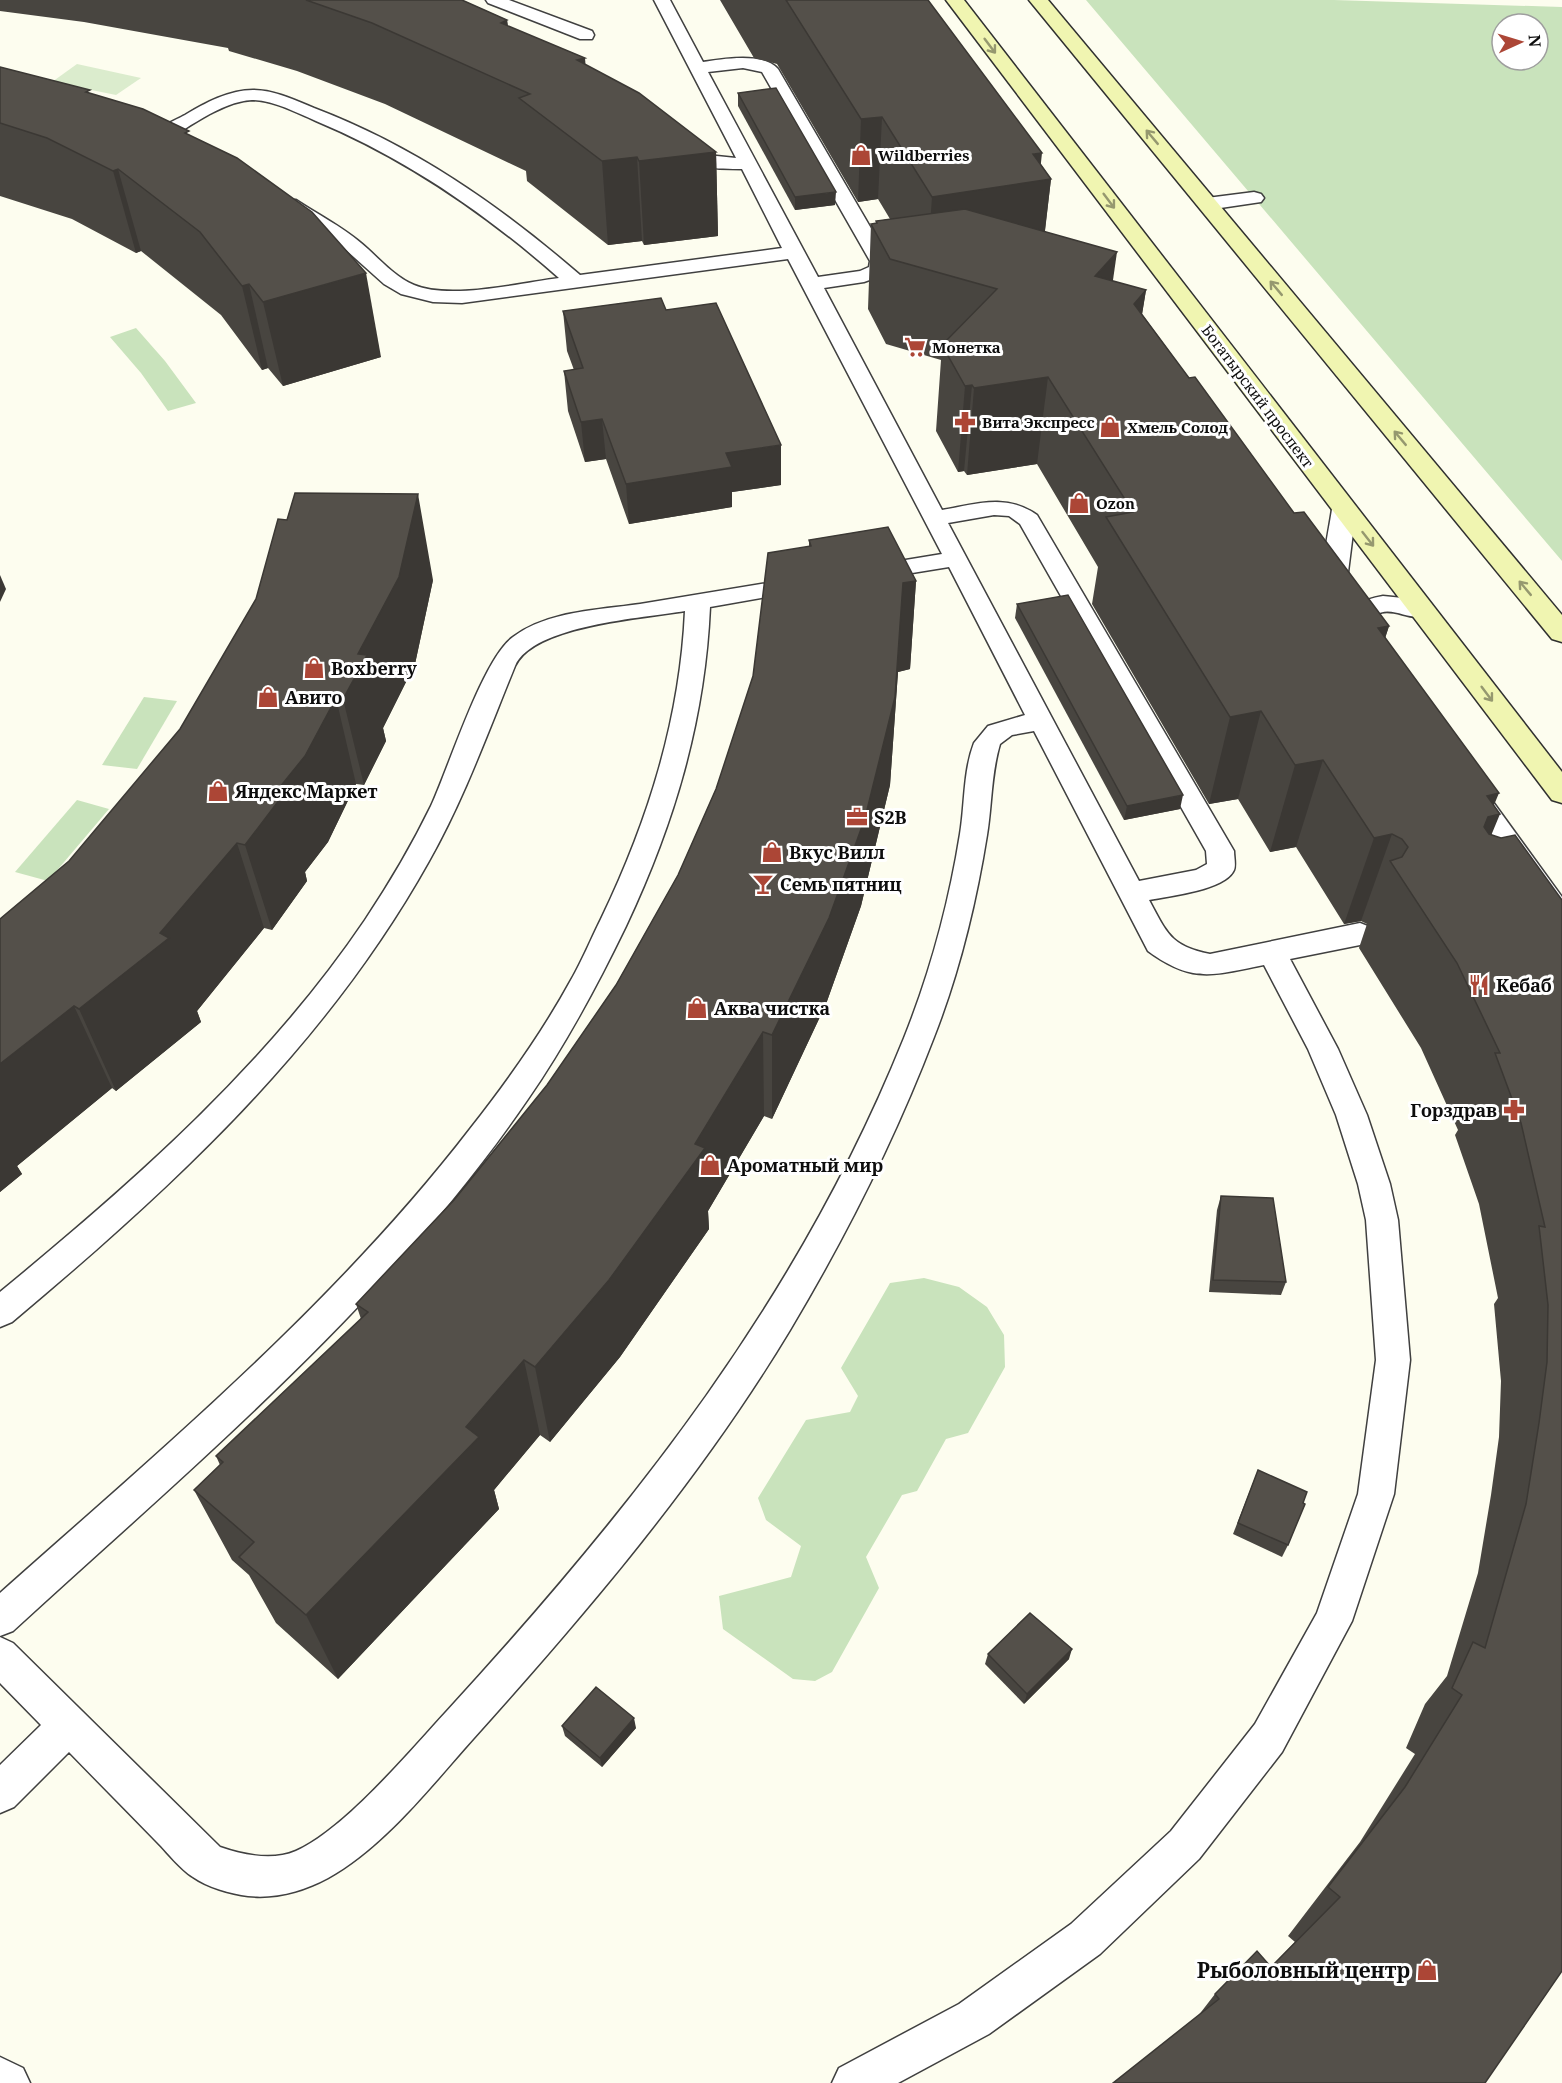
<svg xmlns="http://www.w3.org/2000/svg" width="1562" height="2083" viewBox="0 0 1562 2083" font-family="'Noto Serif',serif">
	<rect width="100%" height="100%" fill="#fdfdef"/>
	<g fill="#c9e3bc" fill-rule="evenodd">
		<path d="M1086 0H1334L1562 7V561ZM1502 24H1538V60H1502Z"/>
		<polygon points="136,328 165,361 196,403 168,411 141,373 110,337"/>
		<polygon points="144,697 177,701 137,769 102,765"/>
		<polygon points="77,800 109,809 48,881 15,872"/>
		<polygon points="924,1278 959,1287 987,1307 1004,1335 1005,1367 968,1433 946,1439 917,1491 902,1495 866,1557 879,1588 832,1672 815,1681 793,1679 723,1629 719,1596 791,1577 801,1546 766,1520 758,1498 806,1420 850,1412 858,1396 841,1368 890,1283"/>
	</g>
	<polygon fill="#dbeccd" points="77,64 141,78 116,95 52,82"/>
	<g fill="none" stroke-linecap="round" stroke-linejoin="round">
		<defs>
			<g id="lane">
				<polygon points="486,0 509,0 592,31 594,35 592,39 580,39 488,3"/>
				<path d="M654 0H670L703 62C722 59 764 52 778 69L890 261 886 274 864 282 824 288 942 510C976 504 1006 493 1037 515L1234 851C1234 857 1236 865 1234 870 1226 890 1169 896 1149 900 1167 933 1170 946 1210 954L1360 923 1370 927 1374 934 1370 941 1360 945 1290 959 1338 1049 1367 1115 1390 1184 1398 1220 1410 1360 1394 1494 1352 1621 1282 1752 1199 1859 1100 1954 989 2034 898 2083H832L839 2068 959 2004 1071 1924 1171 1831 1255 1724 1317 1613 1358 1494 1376 1360 1366 1220 1358 1184 1336 1115 1308 1049 1264 965C1213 975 1193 984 1148 951L1034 731 1012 735 1000 744C991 774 992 805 987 835 976 904 959 973 934 1037 895 1139 846 1236 790 1330 701 1478 588 1611 473 1739 431 1786 384 1847 328 1878 304 1891 276 1899 248 1896 231 1894 207 1887 193 1877 180 1869 168 1853 157 1842 128 1812 98 1782 69 1752L14 1807 0 1813V1765L41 1725 0 1683V1637L13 1643 220 1847C243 1855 273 1861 296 1851 345 1829 409 1752 446 1712 634 1507 799 1299 904 1038 930 973 949 903 960 834 965 804 963 772 974 743L988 726 1025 715 949 567 869 580 861 578 857 573 861 568 869 566 942 554 788 259 462 303 433 302 401 294 384 284 345 249 279 204 282 200H296C317 214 341 226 361 243 378 257 393 276 414 285 449 300 521 283 559 278 485 213 407 159 316 121 297 113 273 100 252 100 222 101 183 131 158 146H146L143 142C151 130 172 122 185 115 205 103 229 90 253 90 274 90 295 100 314 108 414 146 499 205 580 275L782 248 742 169C720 169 684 169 670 149L672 145H686L707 155 736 158ZM743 68 762 72 870 261 869 267 860 271 818 277 708 72ZM994 515 1009 516 1020 524 1206 851 1207 864 1196 870 1139 881 948 523Z"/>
				<polygon points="1254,192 1261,194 1264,198 1261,202 1207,210 1200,208 1197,204 1200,200 1207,198"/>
				<path d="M1344 502 1352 504 1356 509 1347 580 1349 596 1346 601 1337 604 1328 601C1316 583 1329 532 1332 509L1336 504Z"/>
				<path d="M804 577 813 579 816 584 813 589 710 607C705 721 674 824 626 926 597 986 566 1044 528 1099 389 1303 194 1465 13 1631L0 1636V1593C164 1447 335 1304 470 1129 507 1082 542 1033 571 980 582 961 591 939 601 919 648 821 680 720 685 611 644 618 533 625 515 666 488 732 464 799 429 861 326 1046 172 1188 12 1322L0 1327V1292C134 1182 267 1065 365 920 389 884 412 845 431 806 449 767 483 658 513 637 547 611 599 610 640 604 694 595 749 586 804 577Z"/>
				<path d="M1383 596 1403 598 1432 606 1435 611 1432 616C1401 624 1385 593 1361 631L1352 633 1343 631 1340 625C1351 606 1361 600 1383 596Z"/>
				<polygon points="1471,782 1480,784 1562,897 1562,928 1552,925 1462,798 1458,791 1462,784"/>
				<polygon points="0,2057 23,2068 30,2083 0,2083"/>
			</g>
			<g id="secondary">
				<polygon points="946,0 964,0 1562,772 1562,803 1552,800"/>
				<polygon points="1029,0 1048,0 1562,615 1562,642 1552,639"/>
			</g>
		</defs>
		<use href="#lane" stroke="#404040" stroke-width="3"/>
		<use href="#secondary" stroke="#2f2f2f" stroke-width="3"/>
		<use href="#lane" fill="#fff" fill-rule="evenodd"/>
		<use href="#secondary" fill="#f0f5b1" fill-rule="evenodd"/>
	</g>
	<g fill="#484540">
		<polygon points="0,0 462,0 507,20 508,26 586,65 716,152 718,236 644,245 642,241 608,245 527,181 526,171 385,104 297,71 229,51 228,48 84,22 0,11"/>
		<polygon points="720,0 928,0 1051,179 1045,231 1113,281 1146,290 1142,314 1189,378 1294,513 1389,626 1385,638 1494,805 1491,835 1562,900 1562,1971 1198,2016 1215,1994 1271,1967 1295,1942 1288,1936 1360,1842 1415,1754 1406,1748 1425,1704 1447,1676 1478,1573 1491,1495 1499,1437 1501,1381 1494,1304 1498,1298 1479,1204 1455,1135 1458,1130 1421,1048 1359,948 1367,924 1361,921 1344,924 1296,847 1270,852 1238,799 1209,804 1092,604 1098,567 1037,464 967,475 964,471 958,472 936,431 941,360 886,344 868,309 871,224 876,224 876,221 890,219 878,199 858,202 777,64 754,58"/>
		<polygon points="0,67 91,94 190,135 381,357 283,386 268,368 262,370 221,315 141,251 136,253 72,219 0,196"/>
		<polygon points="738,93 835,205 795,210 738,106"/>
		<polygon points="666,310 781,485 732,492 732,507 629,524 606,459 585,462 568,411 564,371 574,370 567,351 563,311"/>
		<polygon points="809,540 916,581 910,669 898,672 890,785 861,906 826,1004 772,1119 764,1116 708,1211 709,1229 620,1357 550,1442 540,1435 494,1490 499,1509 338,1679 276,1623 249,1575 232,1560 194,1490 220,1465 216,1456 361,1319 356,1304 454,1200 547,1085 616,985 678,875 716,789 809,546"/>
		<polygon points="433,580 415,664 383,728 386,741 364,785 356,784 328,842 305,872 307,881 272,930 264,928 197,1011 201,1022 116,1091 112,1088 17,1166 22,1174 0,1192 0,919"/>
		<polygon points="1017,604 1180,809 1124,820 1015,618"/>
		<polygon points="1221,1196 1286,1282 1281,1295 1209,1292 1217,1210"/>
		<polygon points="1258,1470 1288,1545 1282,1557 1233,1534"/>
		<polygon points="988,1654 1069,1659 1024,1704 985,1664"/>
		<polygon points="562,1726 636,1728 602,1767 565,1736"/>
	</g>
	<g fill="#3b3834">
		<polygon points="507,20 514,87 501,23"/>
		<polygon points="585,58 591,139 577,60"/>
		<polygon points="882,117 878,199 858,202 861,119"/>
		<polygon points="716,152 718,236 644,245 639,161"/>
		<polygon points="1042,153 1039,181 1051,179 1041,263 927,269 932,197 1033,154"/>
		<polygon points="637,157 642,241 608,245 602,161"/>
		<polygon points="118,169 141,251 136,253 113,171"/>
		<polygon points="836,192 835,205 795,210 795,197"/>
		<polygon points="1117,252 1105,336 1095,276"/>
		<polygon points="366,273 381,357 283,386 263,302"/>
		<polygon points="249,284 268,368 262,370 242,286"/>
		<polygon points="1146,290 1132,376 1134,304"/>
		<polygon points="1048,377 1037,464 967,475 974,388"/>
		<polygon points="972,385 964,471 958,472 965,386"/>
		<polygon points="602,419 606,459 585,462 581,422"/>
		<polygon points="781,445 781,485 732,492 732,507 629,524 626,484 726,453"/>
		<polygon points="418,494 433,580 415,664 383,728 386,741 364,785 343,699 358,654"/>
		<polygon points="0,575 6,589 0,602"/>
		<polygon points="916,581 910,669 898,672 890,785 861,906 826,1004 772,1119 772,1035 903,583"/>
		<polygon points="1389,626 1361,714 1378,628"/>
		<polygon points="336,698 356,784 328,842 305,872 307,881 272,930 245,845 275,793"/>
		<polygon points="1261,711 1238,799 1209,804 1230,717"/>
		<polygon points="1323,760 1296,847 1270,852 1295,765"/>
		<polygon points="1499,793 1489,817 1500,814 1464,901 1487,796"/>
		<polygon points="1183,795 1180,809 1124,820 1127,806"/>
		<polygon points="1392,834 1361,921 1344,924 1374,838"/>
		<polygon points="237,843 264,928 197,1011 201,1022 116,1091 79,1009 160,933"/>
		<polygon points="74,1006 112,1088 17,1166 22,1174 0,1192 0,1064"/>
		<polygon points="763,1032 764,1116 708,1211 709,1229 620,1357 550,1442 535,1367 695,1144"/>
		<polygon points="524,1360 540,1435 494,1490 499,1509 338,1679 306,1615"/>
		<polygon points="1072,1649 1069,1659 1024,1704 1027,1694"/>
		<polygon points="634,1718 636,1728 602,1767 600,1758"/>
	</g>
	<g fill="#54504a" stroke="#3b3834" stroke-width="1.5">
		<polygon points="306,0 462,0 507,20 501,23 585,58 577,60 639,93 716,152 639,161 637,157 602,161 519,98 530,94 372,23"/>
		<polygon points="786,0 928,0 1042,153 1033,154 1051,179 932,197 882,117 861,119"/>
		<polygon points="0,67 90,90 86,92 143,109 189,131 185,133 237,158 312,212 366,273 263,302 249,284 242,286 200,232 118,169 113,171 47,138 0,123"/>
		<polygon points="776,88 836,192 795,197 738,93"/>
		<polygon points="965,209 1117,252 1095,276 1146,290 1134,304 1189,378 1195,377 1294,513 1304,512 1389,626 1378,628 1499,793 1487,796 1500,814 1488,817 1484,827 1489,834 1501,838 1515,835 1562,900 1562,1971 1485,2083 1113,2083 1219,1999 1215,1994 1257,1951 1271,1967 1340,1897 1328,1887 1405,1787 1462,1695 1452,1688 1473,1642 1485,1648 1526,1504 1539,1423 1547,1362 1548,1305 1539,1226 1545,1227 1521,1123 1495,1053 1500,1053 1457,963 1390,861 1402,857 1408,847 1402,839 1392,834 1374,838 1323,760 1295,765 1261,711 1230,717 1106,517 1133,512 1048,377 974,388 972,385 965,386 942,345 997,289 890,259 871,224 877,223 876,221"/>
		<polygon points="661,298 666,310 716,303 781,445 726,453 732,467 626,484 602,419 581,422 564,371 583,368 563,311"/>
		<polygon points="295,493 418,494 399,577 358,654 367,655 343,699 336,698 305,756 275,793 283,795 245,845 237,843 160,933 169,938 79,1009 74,1006 0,1064 0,919 69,861 180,729 256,599 278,519 287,520"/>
		<polygon points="888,527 916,581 903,583 895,697 865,818 829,918 772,1035 763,1032 695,1144 705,1148 609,1280 535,1367 524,1360 466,1427 479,1437 306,1615 239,1557 254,1542 194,1490 223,1462 216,1456 368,1312 356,1304 454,1200 547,1085 616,985 678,875 716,789 753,676 768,553 811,546 809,540"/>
		<polygon points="1068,595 1183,795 1127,806 1017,604"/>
		<polygon points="1221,1196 1273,1198 1286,1282 1213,1280"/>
		<polygon points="1258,1470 1307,1492 1303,1503 1305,1504 1288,1545 1238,1523"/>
		<polygon points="1030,1613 1072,1649 1027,1694 988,1654"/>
		<polygon points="596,1687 634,1718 600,1758 562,1726"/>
	</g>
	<defs><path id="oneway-shaft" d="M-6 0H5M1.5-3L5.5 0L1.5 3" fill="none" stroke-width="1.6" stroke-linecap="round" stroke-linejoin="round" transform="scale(1.5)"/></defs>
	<g stroke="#95986f">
		<use href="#oneway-shaft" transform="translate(990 46) rotate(53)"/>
		<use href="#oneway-shaft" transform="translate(1152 137) rotate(-130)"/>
		<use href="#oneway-shaft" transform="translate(1109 201) rotate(53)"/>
		<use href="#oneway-shaft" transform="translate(1276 288) rotate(-130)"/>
		<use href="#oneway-shaft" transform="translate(1400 438) rotate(-130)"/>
		<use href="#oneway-shaft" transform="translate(1368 539) rotate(52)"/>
		<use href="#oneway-shaft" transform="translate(1525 588) rotate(-130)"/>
		<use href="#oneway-shaft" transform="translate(1487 694) rotate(53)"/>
	</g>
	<defs>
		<symbol id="shop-bare" viewBox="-9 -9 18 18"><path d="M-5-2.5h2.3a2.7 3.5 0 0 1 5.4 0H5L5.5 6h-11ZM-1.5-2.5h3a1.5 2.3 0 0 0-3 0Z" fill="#ac4636" stroke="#fff" stroke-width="2.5" paint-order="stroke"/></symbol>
		<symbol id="supermarket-bare" viewBox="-9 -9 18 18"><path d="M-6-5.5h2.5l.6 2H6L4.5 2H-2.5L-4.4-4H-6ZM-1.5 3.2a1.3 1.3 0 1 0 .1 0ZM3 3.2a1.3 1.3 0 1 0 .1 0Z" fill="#ac4636" stroke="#fff" stroke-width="2.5" paint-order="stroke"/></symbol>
		<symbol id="pharmacy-bare" viewBox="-9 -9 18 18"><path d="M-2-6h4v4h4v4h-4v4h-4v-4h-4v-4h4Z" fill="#ac4636" stroke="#fff" stroke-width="2.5" paint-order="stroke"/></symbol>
		<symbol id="office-bare" viewBox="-9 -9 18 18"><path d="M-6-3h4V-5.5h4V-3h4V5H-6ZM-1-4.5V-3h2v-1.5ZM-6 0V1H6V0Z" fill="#ac4636" stroke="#fff" stroke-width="2.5" paint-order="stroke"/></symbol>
		<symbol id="bar-bare" viewBox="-9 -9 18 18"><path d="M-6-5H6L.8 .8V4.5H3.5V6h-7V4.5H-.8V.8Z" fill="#ac4636" stroke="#fff" stroke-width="2.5" paint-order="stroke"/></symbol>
		<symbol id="restaurant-bare" viewBox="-9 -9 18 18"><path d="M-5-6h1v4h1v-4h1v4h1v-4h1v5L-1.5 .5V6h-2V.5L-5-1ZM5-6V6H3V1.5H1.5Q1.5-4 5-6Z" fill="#ac4636" stroke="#fff" stroke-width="2.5" paint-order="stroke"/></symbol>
	</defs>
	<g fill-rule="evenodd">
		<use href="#shop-bare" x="846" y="140" width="30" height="30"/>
		<use href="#supermarket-bare" x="900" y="332" width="30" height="30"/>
		<use href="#pharmacy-bare" x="950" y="407" width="30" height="30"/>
		<use href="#shop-bare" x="1095" y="412" width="30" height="30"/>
		<use href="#shop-bare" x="1064" y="488" width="30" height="30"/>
		<use href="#shop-bare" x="299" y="653" width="30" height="30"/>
		<use href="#shop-bare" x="253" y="682" width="30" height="30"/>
		<use href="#shop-bare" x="203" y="776" width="30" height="30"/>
		<use href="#office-bare" x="842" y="802" width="30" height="30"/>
		<use href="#shop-bare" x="757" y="837" width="30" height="30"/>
		<use href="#bar-bare" x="748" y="869" width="30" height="30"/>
		<use href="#restaurant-bare" x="1464" y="970" width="30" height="30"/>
		<use href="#shop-bare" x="682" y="993" width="30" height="30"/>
		<use href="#pharmacy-bare" x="1499" y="1095" width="30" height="30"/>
		<use href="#shop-bare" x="695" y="1150" width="30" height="30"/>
		<use href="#shop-bare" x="1412" y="1955" width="30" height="30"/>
	</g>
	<g text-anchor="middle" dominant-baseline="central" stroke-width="6" stroke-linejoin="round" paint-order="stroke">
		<g font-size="15" font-weight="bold" fill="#0d0d0d" stroke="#fff" text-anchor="start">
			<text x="878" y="155">Wildberries</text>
			<text x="932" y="347">Монетка</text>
			<text x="982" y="422">Вита Экспресс</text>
			<text x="1127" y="427">Хмель Солод</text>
			<text x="1096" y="503">Ozon</text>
		</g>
		<g font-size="15" fill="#0d0d0d" stroke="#fff">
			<text transform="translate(1258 396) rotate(53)">Богатырский проспект</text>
		</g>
		<g font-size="18" font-weight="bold" fill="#0d0d0d" stroke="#fff" text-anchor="start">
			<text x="331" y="668">Boxberry</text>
			<text x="285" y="697">Авито</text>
			<text x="235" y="791">Яндекс Маркет</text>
			<text x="874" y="817">S2B</text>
			<text x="789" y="852">Вкус Вилл</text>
			<text x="780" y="884">Семь пятниц</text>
			<text x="1496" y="985">Кебаб</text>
			<text x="714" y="1008">Аква чистка</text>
			<text x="1497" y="1110" text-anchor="end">Горздрав</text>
			<text x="727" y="1165">Ароматный мир</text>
		</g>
		<g font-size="21" font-weight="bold" fill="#0d0d0d" stroke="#fff" text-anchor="end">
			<text x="1410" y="1970">Рыболовный центр</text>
		</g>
	</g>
	<g transform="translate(1520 42) rotate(86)"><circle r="28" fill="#ffffff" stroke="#9e9e9e" stroke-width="1.5"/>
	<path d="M0-4.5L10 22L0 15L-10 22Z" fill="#ac4636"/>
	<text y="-9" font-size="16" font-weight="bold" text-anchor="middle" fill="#0d0d0d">N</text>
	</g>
</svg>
